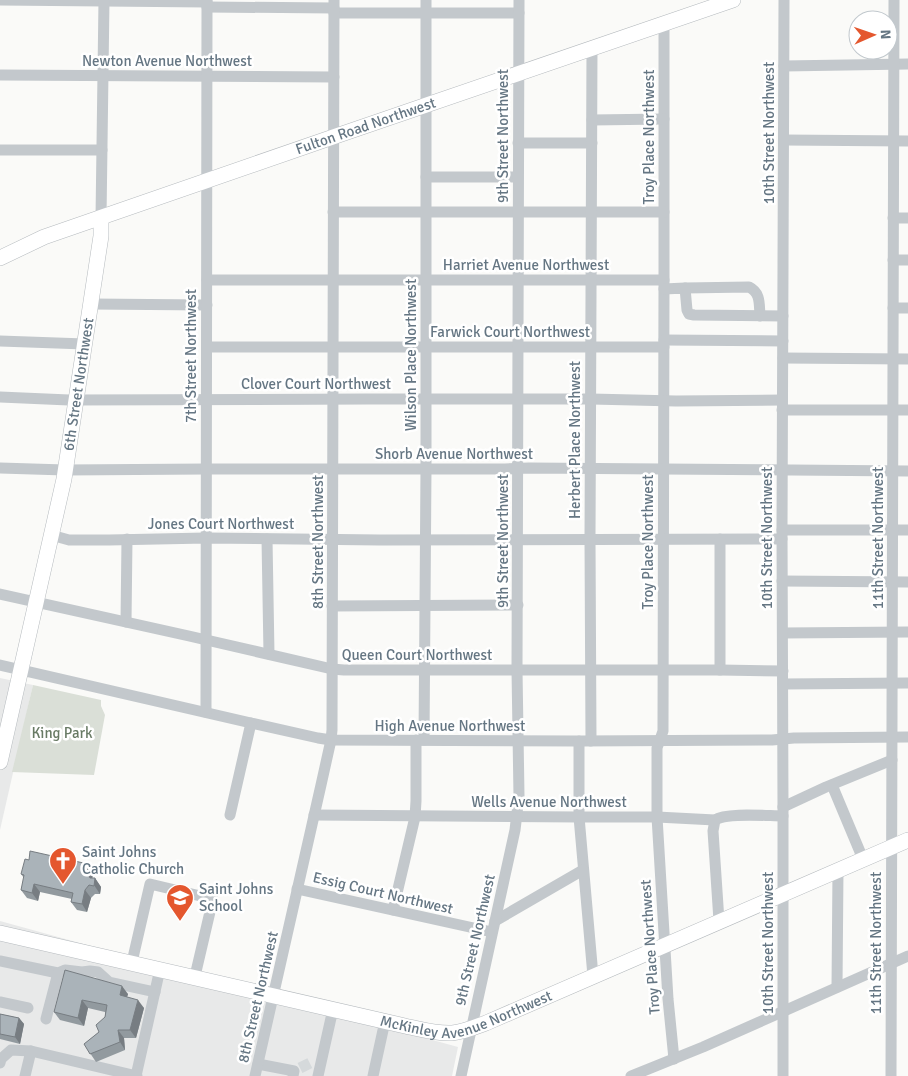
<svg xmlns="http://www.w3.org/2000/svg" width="908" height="1076" viewBox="0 0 908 1076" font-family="Signika,sans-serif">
	<rect width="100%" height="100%" fill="#fafaf8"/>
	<g fill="#e8e9e9">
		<polygon points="0,678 33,685 0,830"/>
		<polygon points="0,921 458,1047 452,1076 0,1076"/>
	</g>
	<polygon fill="#dadfd7" points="33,685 101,700 101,706 105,715 94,775 12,772"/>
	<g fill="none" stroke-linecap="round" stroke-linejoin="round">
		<polyline stroke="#d5d9db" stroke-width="11" stroke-dasharray="11 5.5" stroke-linecap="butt" points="300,1068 312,1062"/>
		<defs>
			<g id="major">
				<path id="s1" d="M0 258 44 237 333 137 733 0"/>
				<path id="s2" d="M0 762 64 479 101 236V218"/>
				<path id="s3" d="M0 933 405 1026C420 1029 436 1034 452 1033 464 1032 475 1027 486 1023L908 840"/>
			</g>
		</defs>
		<use href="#major" stroke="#b5babe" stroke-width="16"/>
		<g stroke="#c3c8cc" stroke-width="11">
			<polyline points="0,0 207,2"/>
			<polyline points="207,7 334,8"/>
			<polyline points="334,13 519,13"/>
			<polyline points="664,23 664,280 663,731 657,748 657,817 668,999 674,1059"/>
			<polyline points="784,66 908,64"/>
			<polyline points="0,75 334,77"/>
			<polyline points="592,120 664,119"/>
			<polyline points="784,140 908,141"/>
			<polyline points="518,143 592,143"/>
			<polyline points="0,150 102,150"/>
			<polyline points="426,177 518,177"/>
			<polyline points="333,212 664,212"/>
			<polyline points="101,218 104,0"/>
			<polyline points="893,218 908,218"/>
			<polyline points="893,260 908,260"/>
			<polyline points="207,280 664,280"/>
			<path d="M685 288 749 287C761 293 759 304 760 316"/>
			<polyline points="664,289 685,288 687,310 689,314 694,315 783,316"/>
			<polyline points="91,304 207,305"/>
			<polyline points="893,308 908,308"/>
			<polyline points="664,340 783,341"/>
			<polyline points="0,341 85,344"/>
			<polyline points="207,347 664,347"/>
			<polyline points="783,358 908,359"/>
			<polyline points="0,397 69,400 369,399 591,399 676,401 782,400"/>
			<polyline points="782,410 908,410"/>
			<polyline points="0,468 65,470 206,469 505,469 529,468 908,471"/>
			<polyline points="782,530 908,530"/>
			<polyline points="51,535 69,540 109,540 206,538 380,540 782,539"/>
			<polyline points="267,539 269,654"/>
			<polyline points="720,539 720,670"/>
			<polyline points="782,581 908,582"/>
			<polyline points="0,594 189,636 332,669 344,670 720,670 783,671"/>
			<polyline points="332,606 518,605"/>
			<polyline points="126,622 127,539"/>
			<polyline points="783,633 908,632"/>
			<polyline points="0,665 251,723 318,738 331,740 579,741 772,740 794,738 908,737"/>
			<polyline points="783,684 908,683"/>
			<polyline points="206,712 207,0"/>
			<polyline points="424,740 426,469 426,0"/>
			<polyline points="579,741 579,817 593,976"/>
			<polyline points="591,741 590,539 592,48"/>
			<polyline points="832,785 863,859"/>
			<polyline points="783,807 826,787 892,760"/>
			<polyline points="230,815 251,723"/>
			<path d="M314 815 579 817H657L715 820C726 812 768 816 783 816"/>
			<polyline points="715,820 713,831 719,921"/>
			<polyline points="297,889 492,932"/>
			<polyline points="393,910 415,817 416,801 416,740"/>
			<polyline points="495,921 583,870"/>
			<polyline points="0,961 58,973 65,970 82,972 90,971 98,972 109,982 155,992"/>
			<polyline points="132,962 150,884 213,899 195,976"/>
			<polyline points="837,987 838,870"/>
			<polyline points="0,1002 28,1008"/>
			<polyline points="46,1019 58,973"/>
			<polyline points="0,1063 1,1059 11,1050 31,1051 137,1076"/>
			<polyline points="258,1064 294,1071 293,1076"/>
			<polyline points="25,1076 31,1051"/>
			<polyline points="136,1076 160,969"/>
			<polyline points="255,1076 321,785 331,740 332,730 334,0"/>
			<polyline points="318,1076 333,1009"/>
			<polyline points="373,1076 385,1021"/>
			<polyline points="461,1076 515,830 519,796 517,670 519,0"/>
			<polyline points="631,1076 703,1047 908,956"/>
			<polyline points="783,1076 783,807 782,530 784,0"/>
			<polyline points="891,1076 894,0"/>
		</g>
		<use href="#major" stroke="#fff" stroke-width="15"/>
	</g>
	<g fill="#929a9f">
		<polygon points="94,872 92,878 95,878 101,887 100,894 95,894 91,898 87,912 77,910 71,902 72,899 40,892 38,901 27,898 21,890 24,878 21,874"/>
		<polygon points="65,970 128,994 127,997 144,1008 136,1038 124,1038 125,1050 96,1062 84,1044 99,1032 105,1017 105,1012 88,1008 84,1026 60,1020 54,1012"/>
		<polygon points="0,1014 19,1018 24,1024 20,1044 0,1039"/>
	</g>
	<g fill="#777d82">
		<polygon points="88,864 94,872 92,879 95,878 101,887 100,894 86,873"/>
		<polygon points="34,884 40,892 38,901 32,893"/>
		<polygon points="85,890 91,898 87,912 82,904"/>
		<polygon points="122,986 128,994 125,1003 120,995"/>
		<polygon points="82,1000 88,1008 84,1026 78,1018"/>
		<polygon points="138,1000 144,1008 136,1038 130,1030"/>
		<polygon points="19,1018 24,1024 20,1044 15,1037"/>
		<polygon points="118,1030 124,1038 125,1050 120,1042"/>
	</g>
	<g fill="#aab3b9" stroke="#777d82">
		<polygon points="30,851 88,864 86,873 88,873 90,878 95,878 94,886 89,885 85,890 82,904 71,902 73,893 34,884 32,893 21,890 24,875 21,874 25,859 29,860"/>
		<polygon points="65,970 122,986 120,995 138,1000 130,1030 118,1030 120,1042 90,1054 84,1044 99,1032 96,1025 105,1017 107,1005 82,1000 78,1018 54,1012"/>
		<polygon points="0,1014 19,1018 15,1037 0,1034"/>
	</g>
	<defs>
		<symbol id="church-pin" viewBox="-11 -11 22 30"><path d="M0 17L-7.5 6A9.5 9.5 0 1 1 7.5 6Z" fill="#e4572e" stroke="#fff"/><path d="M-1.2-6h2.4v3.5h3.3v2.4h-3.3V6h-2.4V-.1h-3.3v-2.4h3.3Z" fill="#fff"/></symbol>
		<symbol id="school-pin" viewBox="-11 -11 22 30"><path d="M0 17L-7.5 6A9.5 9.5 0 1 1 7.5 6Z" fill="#e4572e" stroke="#fff"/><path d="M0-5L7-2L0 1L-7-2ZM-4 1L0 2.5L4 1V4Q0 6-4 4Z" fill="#fff"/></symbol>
	</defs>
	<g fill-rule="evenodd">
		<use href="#church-pin" x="47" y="845" width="32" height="43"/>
		<use href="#school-pin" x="164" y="882" width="32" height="43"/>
	</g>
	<g text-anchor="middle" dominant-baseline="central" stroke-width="5" stroke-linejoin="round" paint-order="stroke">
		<g font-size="15" fill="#657683" stroke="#fff">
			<text x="167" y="61">Newton Avenue Northwest</text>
			<text stroke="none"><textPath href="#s1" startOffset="389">Fulton Road Northwest</textPath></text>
			<text transform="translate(769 133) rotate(-90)">10th Street Northwest</text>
			<text transform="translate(503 136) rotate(-90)">9th Street Northwest</text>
			<text transform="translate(649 137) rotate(-90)">Troy Place Northwest</text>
			<text x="526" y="265">Harriet Avenue Northwest</text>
			<text x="510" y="332">Farwick Court Northwest</text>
			<text transform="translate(411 355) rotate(-90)">Wilson Place Northwest</text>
			<text transform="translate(191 356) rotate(-90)">7th Street Northwest</text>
			<text stroke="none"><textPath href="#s2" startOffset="386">6th Street Northwest</textPath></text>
			<text x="316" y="384">Clover Court Northwest</text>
			<text transform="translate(575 440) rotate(-90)">Herbert Place Northwest</text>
			<text x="454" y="454">Shorb Avenue Northwest</text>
			<text x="221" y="524">Jones Court Northwest</text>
			<text transform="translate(767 538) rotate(-90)">10th Street Northwest</text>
			<text transform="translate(878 538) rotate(-90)">11th Street Northwest</text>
			<text transform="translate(503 541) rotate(-90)">9th Street Northwest</text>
			<text transform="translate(318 542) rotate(-90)">8th Street Northwest</text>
			<text transform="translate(648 542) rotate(-90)">Troy Place Northwest</text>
			<text x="417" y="655">Queen Court Northwest</text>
			<text x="450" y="726">High Avenue Northwest</text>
			<text x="549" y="802">Wells Avenue Northwest</text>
			<text transform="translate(383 893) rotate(13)">Essig Court Northwest</text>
			<text transform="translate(475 940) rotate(-77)">9th Street Northwest</text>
			<text transform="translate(768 943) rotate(-90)">10th Street Northwest</text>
			<text transform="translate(876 943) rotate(-90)">11th Street Northwest</text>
			<text transform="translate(650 947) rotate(-94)">Troy Place Northwest</text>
			<text transform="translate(258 997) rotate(-77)">8th Street Northwest</text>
			<text stroke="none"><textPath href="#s3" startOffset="480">McKinley Avenue Northwest</textPath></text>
		</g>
		<g font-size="15" fill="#687a64" stroke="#fff">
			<text x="62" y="733">King Park</text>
		</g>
		<g font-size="15" fill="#657683" stroke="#fff" text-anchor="start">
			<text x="82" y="852">Saint Johns<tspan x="82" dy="17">Catholic Church</tspan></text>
			<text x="199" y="889">Saint Johns<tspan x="199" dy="17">School</tspan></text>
		</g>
	</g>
	<g transform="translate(873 35) rotate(88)"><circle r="24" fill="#ffffff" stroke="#c1c8cd"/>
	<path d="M0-4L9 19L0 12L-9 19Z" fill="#e4572e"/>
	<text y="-8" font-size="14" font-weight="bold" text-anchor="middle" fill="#657683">N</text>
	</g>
</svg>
